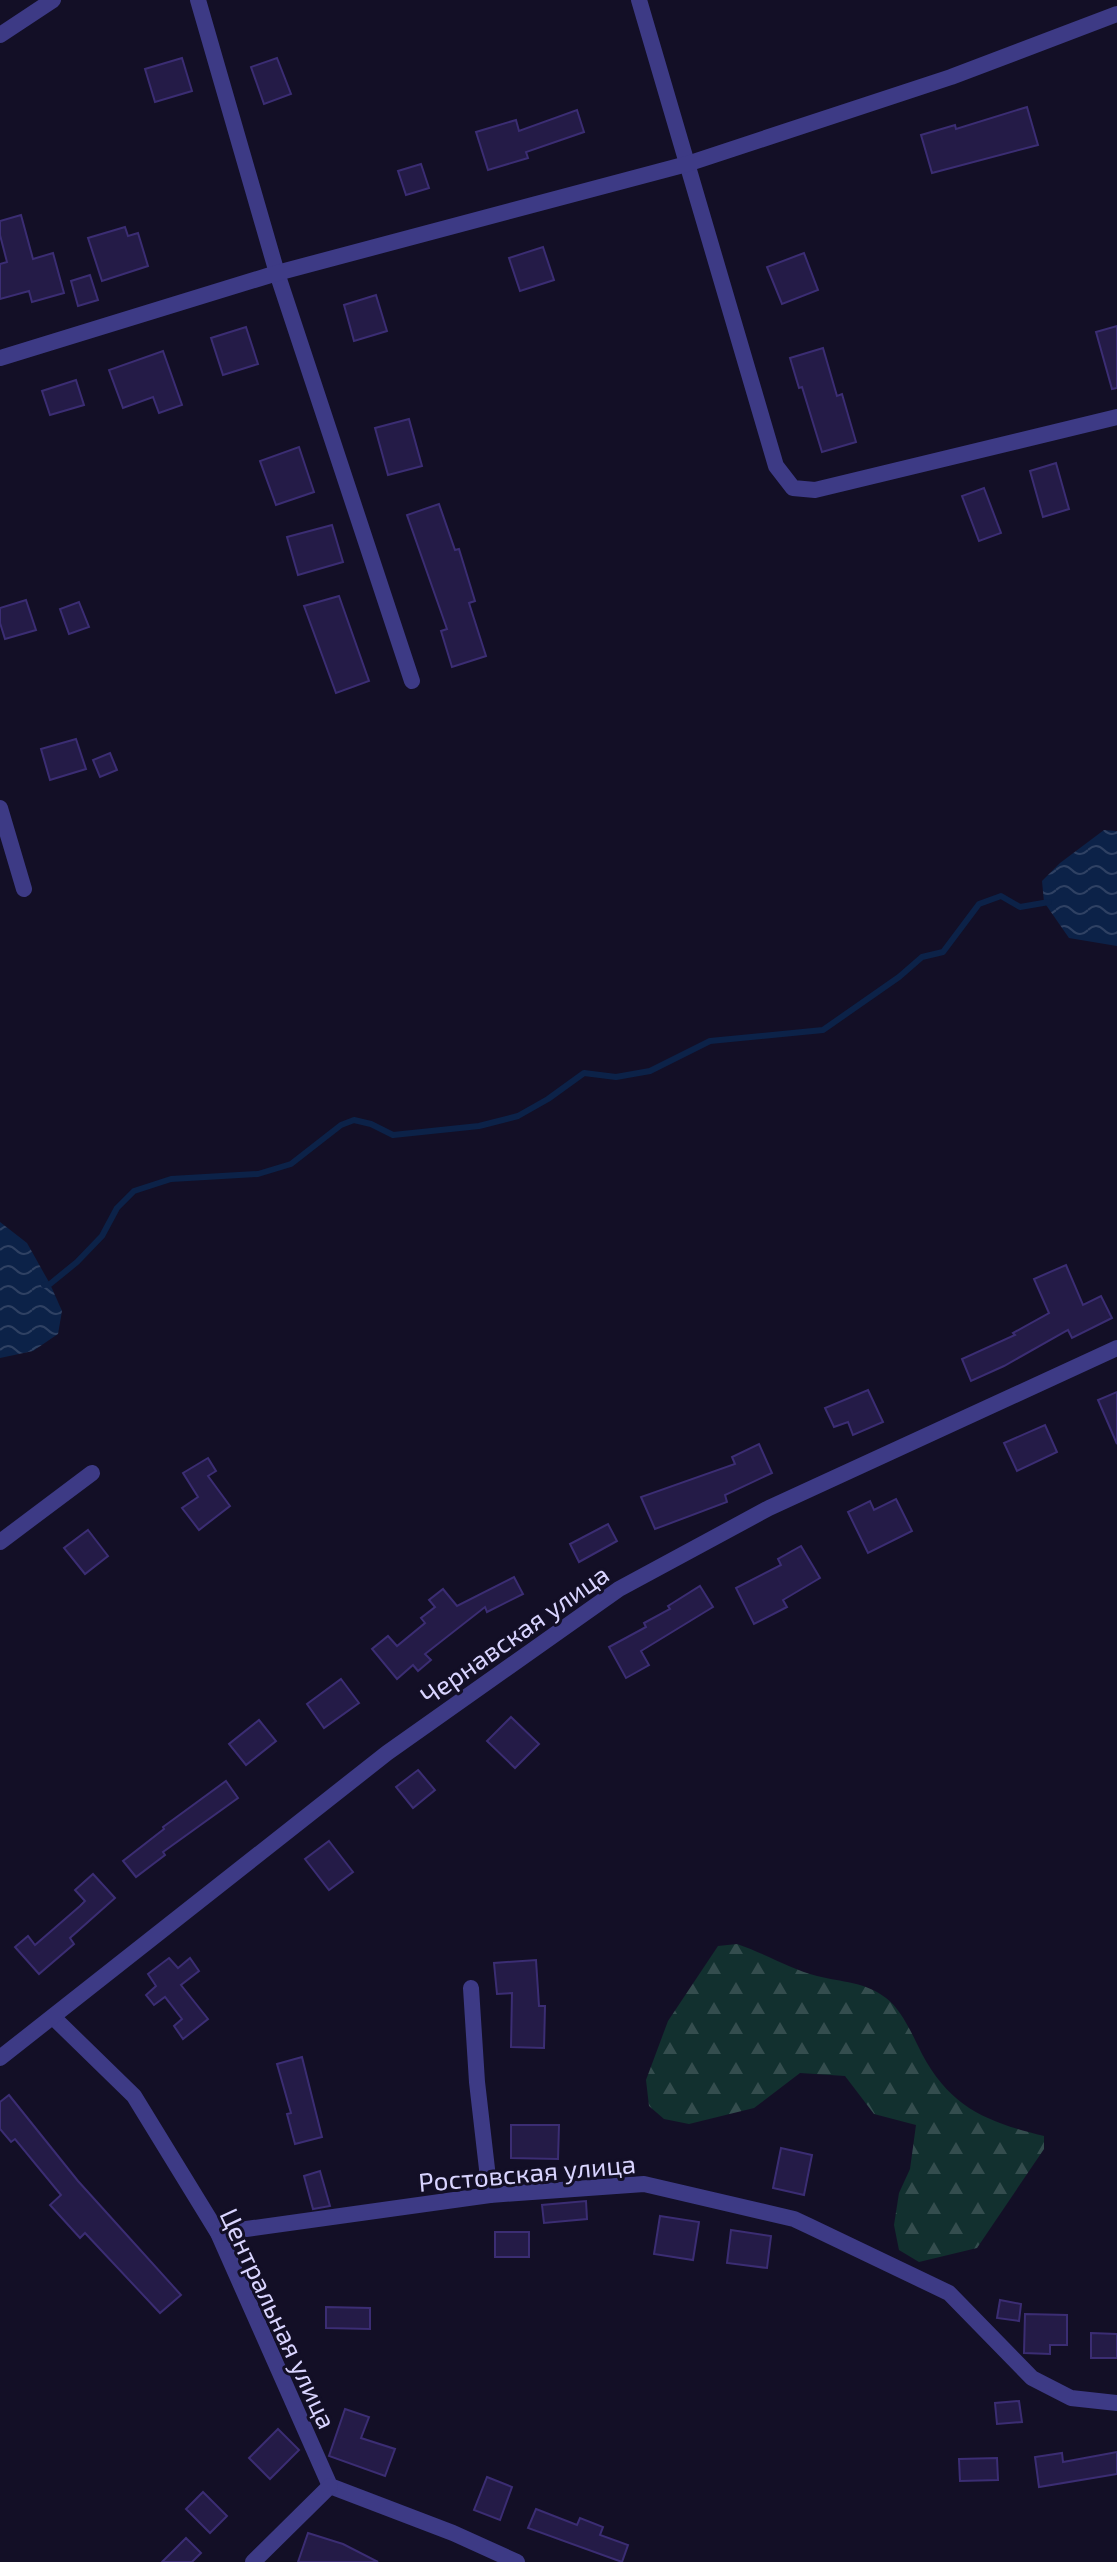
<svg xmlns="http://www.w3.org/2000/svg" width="1117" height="2562" viewBox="0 0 1117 2562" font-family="'Exo 2',sans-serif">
	<defs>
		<pattern id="forest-firs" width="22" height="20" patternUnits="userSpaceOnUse" patternTransform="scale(2)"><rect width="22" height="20" fill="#12302f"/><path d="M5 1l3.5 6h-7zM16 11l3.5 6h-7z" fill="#344d4e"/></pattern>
		<pattern id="water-waves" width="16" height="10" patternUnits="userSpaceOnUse" patternTransform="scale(2)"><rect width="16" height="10" fill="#0c2248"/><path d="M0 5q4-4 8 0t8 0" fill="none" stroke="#2f4163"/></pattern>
	</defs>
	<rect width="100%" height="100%" fill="#130f26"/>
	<path fill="url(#forest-firs)" d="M737 1944C764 1953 790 1969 817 1976 841 1982 866 1982 886 1998 902 2010 913 2036 922 2054 951 2108 987 2122 1044 2136V2149L977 2248 919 2262 899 2250 894 2225 899 2193 910 2169 916 2125 874 2114 845 2076 800 2073 754 2108 689 2124 664 2119 649 2106 646 2080 668 2021 718 1946Z"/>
	<g fill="url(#water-waves)">
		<polygon points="1104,830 1117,831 1117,946 1069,938 1044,902 1042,881 1060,863"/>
		<polygon points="0,1222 27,1243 50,1284 62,1311 58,1334 33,1351 0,1358"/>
	</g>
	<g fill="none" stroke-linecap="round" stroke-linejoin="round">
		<polyline stroke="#0c2248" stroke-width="6" points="44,1285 50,1284 77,1262 102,1236 117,1208 134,1191 171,1179 258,1174 291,1164 341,1125 354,1120 371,1124 393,1135 479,1126 518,1116 548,1099 584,1073 616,1077 650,1071 710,1041 823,1030 899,977 922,957 943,952 979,904 1001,896 1020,907 1049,902"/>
	</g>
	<g fill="#241b47" stroke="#3b2d73" stroke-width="2">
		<polygon points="182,58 192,91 155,102 145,69"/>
		<polygon points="277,58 291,94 264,104 251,67"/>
		<polygon points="1027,107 1038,145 932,173 921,135 955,125 956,129"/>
		<polygon points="577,110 584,132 526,152 528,158 488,170 476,132 516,120 519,131"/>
		<polygon points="421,164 429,188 406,195 398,171"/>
		<polygon points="21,215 33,259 53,253 64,293 32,302 29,291 0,299 0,264 7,262 0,235 0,221"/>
		<polygon points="125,227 128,236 138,233 148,266 102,281 88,238"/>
		<polygon points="543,247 554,280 520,291 509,258"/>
		<polygon points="804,253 818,290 782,304 767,267"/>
		<polygon points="90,275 98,300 78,306 71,281"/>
		<polygon points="376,295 387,331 354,341 344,305"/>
		<polygon points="1117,326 1117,388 1112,389 1096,332"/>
		<polygon points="246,327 258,364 223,375 211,338"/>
		<polygon points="823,348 837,396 842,394 856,442 822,452 802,387 799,388 790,358"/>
		<polygon points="163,351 182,405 159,413 153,397 123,408 109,370"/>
		<polygon points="76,380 84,405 50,415 42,391"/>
		<polygon points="409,419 422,466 388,475 375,428"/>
		<polygon points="299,447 314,492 276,505 260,461"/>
		<polygon points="1056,463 1069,509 1043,517 1030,471"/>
		<polygon points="984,488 1001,533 979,541 962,496"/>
		<polygon points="439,504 455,550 459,549 475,601 469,603 486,656 452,667 441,631 447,629 407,515"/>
		<polygon points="332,525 343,562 298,575 287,537"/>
		<polygon points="339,596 369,681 336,693 304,606"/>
		<polygon points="26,600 36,630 5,639 0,623 0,608"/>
		<polygon points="79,602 89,627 69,634 60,609"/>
		<polygon points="76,739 86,769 50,780 41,749"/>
		<polygon points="110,753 117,770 100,777 93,760"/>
		<polygon points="1066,1265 1083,1305 1101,1296 1112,1318 1072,1338 1068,1330 1004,1366 971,1381 962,1359 1015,1335 1013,1333 1049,1313 1034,1279"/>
		<polygon points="868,1390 883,1422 853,1435 848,1422 834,1427 825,1408"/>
		<polygon points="1117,1392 1117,1444 1098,1400"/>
		<polygon points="1045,1425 1057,1452 1017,1471 1004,1443"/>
		<polygon points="759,1444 772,1473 725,1495 727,1502 655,1529 641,1497 735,1464 732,1457"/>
		<polygon points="208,1458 216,1471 208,1476 230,1506 199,1530 182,1508 198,1497 183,1473"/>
		<polygon points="896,1499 912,1531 868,1553 848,1512 870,1501 874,1510"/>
		<polygon points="608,1524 617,1541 579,1562 570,1544"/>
		<polygon points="88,1530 108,1556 85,1574 64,1548"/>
		<polygon points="801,1546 820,1578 783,1600 787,1607 754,1624 736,1588 781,1565 778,1559"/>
		<polygon points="514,1577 523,1594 487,1612 485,1607 425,1654 431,1660 418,1671 413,1665 397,1679 372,1649 388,1636 397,1646 425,1623 421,1618 435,1607 429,1600 443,1589 457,1606"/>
		<polygon points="700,1586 713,1607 641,1651 649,1665 626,1678 609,1647 646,1627 644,1623 670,1609 668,1606"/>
		<polygon points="341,1679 359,1703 324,1728 307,1704"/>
		<polygon points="511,1717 539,1744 515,1768 487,1741"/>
		<polygon points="259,1720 276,1741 246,1765 229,1744"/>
		<polygon points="418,1770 435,1790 413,1808 396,1787"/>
		<polygon points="226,1781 238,1798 163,1852 165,1855 136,1877 123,1861 164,1829 163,1827"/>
		<polygon points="329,1841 353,1872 329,1890 305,1859"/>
		<polygon points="93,1874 115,1898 70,1938 74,1944 39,1974 15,1947 28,1936 35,1945 80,1906 85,1901 75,1890"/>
		<polygon points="169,1958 178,1968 190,1958 199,1971 181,1985 208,2019 183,2039 174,2026 182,2019 165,1997 154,2005 146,1995 156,1986 148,1974"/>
		<polygon points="536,1960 539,2006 545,2006 544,2048 511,2047 512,1993 497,1994 494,1963"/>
		<polygon points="302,2057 322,2137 295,2144 287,2114 291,2113 277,2064"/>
		<polygon points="9,2095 78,2181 181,2295 160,2313 85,2233 80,2238 50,2205 61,2195 15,2139 11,2142 0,2129 0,2102"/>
		<polygon points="511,2125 559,2125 558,2159 511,2158"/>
		<polygon points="781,2148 812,2155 804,2195 773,2188"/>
		<polygon points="320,2171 330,2206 313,2209 304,2176"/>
		<polygon points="586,2201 587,2219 544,2223 542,2205"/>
		<polygon points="660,2216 699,2222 693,2260 654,2254"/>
		<polygon points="731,2230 771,2236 767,2268 727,2263"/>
		<rect x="495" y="2232" width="34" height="25"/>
		<polygon points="1000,2300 1021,2304 1019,2321 997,2318"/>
		<polygon points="326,2307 370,2308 370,2329 326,2328"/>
		<polygon points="1025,2314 1067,2315 1067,2345 1050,2345 1050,2354 1024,2353"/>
		<polygon points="1091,2333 1117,2334 1117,2358 1091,2358"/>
		<polygon points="1019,2401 1022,2422 997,2424 995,2403"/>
		<polygon points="345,2409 369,2417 361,2438 395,2449 385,2476 329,2456"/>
		<polygon points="278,2429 299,2450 270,2479 249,2458"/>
		<polygon points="1117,2452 1117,2474 1039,2487 1035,2457 1062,2453 1063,2462"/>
		<polygon points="997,2458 998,2480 960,2481 959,2459"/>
		<polygon points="487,2477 512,2487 500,2520 474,2510"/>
		<polygon points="203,2492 227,2516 210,2533 186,2509"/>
		<polygon points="536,2509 577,2525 580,2518 603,2527 600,2535 628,2545 622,2562 528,2528"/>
		<polygon points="308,2533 343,2544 378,2562 298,2562"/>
		<polygon points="186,2538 201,2553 192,2562 162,2562"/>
	</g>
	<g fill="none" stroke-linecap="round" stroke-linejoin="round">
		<g stroke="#3d3a85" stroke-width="16">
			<polyline points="198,0 277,273 412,681"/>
			<polyline points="639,0 776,466 793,488 815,490 1117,417"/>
			<polyline points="0,35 53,0"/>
			<polyline points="0,358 277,273 687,164 951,77 1117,14"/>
			<polyline points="0,808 24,889"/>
			<polyline points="0,1542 92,1473"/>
			<polyline points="471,1988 477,2082 490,2195"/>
			<polyline points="54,2018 134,2096 218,2233 330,2486 453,2533 517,2562"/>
			<polyline points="0,2058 387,1753 619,1589 769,1508 1117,1348"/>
			<polyline points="218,2233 490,2195 644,2184 794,2219 809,2226 949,2293 1032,2378 1071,2398 1117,2403"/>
			<polyline points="253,2562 330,2486"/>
		</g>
	</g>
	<g text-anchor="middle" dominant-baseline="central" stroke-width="6" stroke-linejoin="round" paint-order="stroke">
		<g font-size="26" fill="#d9d4ff" stroke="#130f26">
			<text transform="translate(514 1634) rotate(-35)">Чернавская улица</text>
			<text transform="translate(527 2172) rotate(-5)">Ростовская улица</text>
			<text transform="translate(279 2318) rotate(65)">Центральная улица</text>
		</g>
	</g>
</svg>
